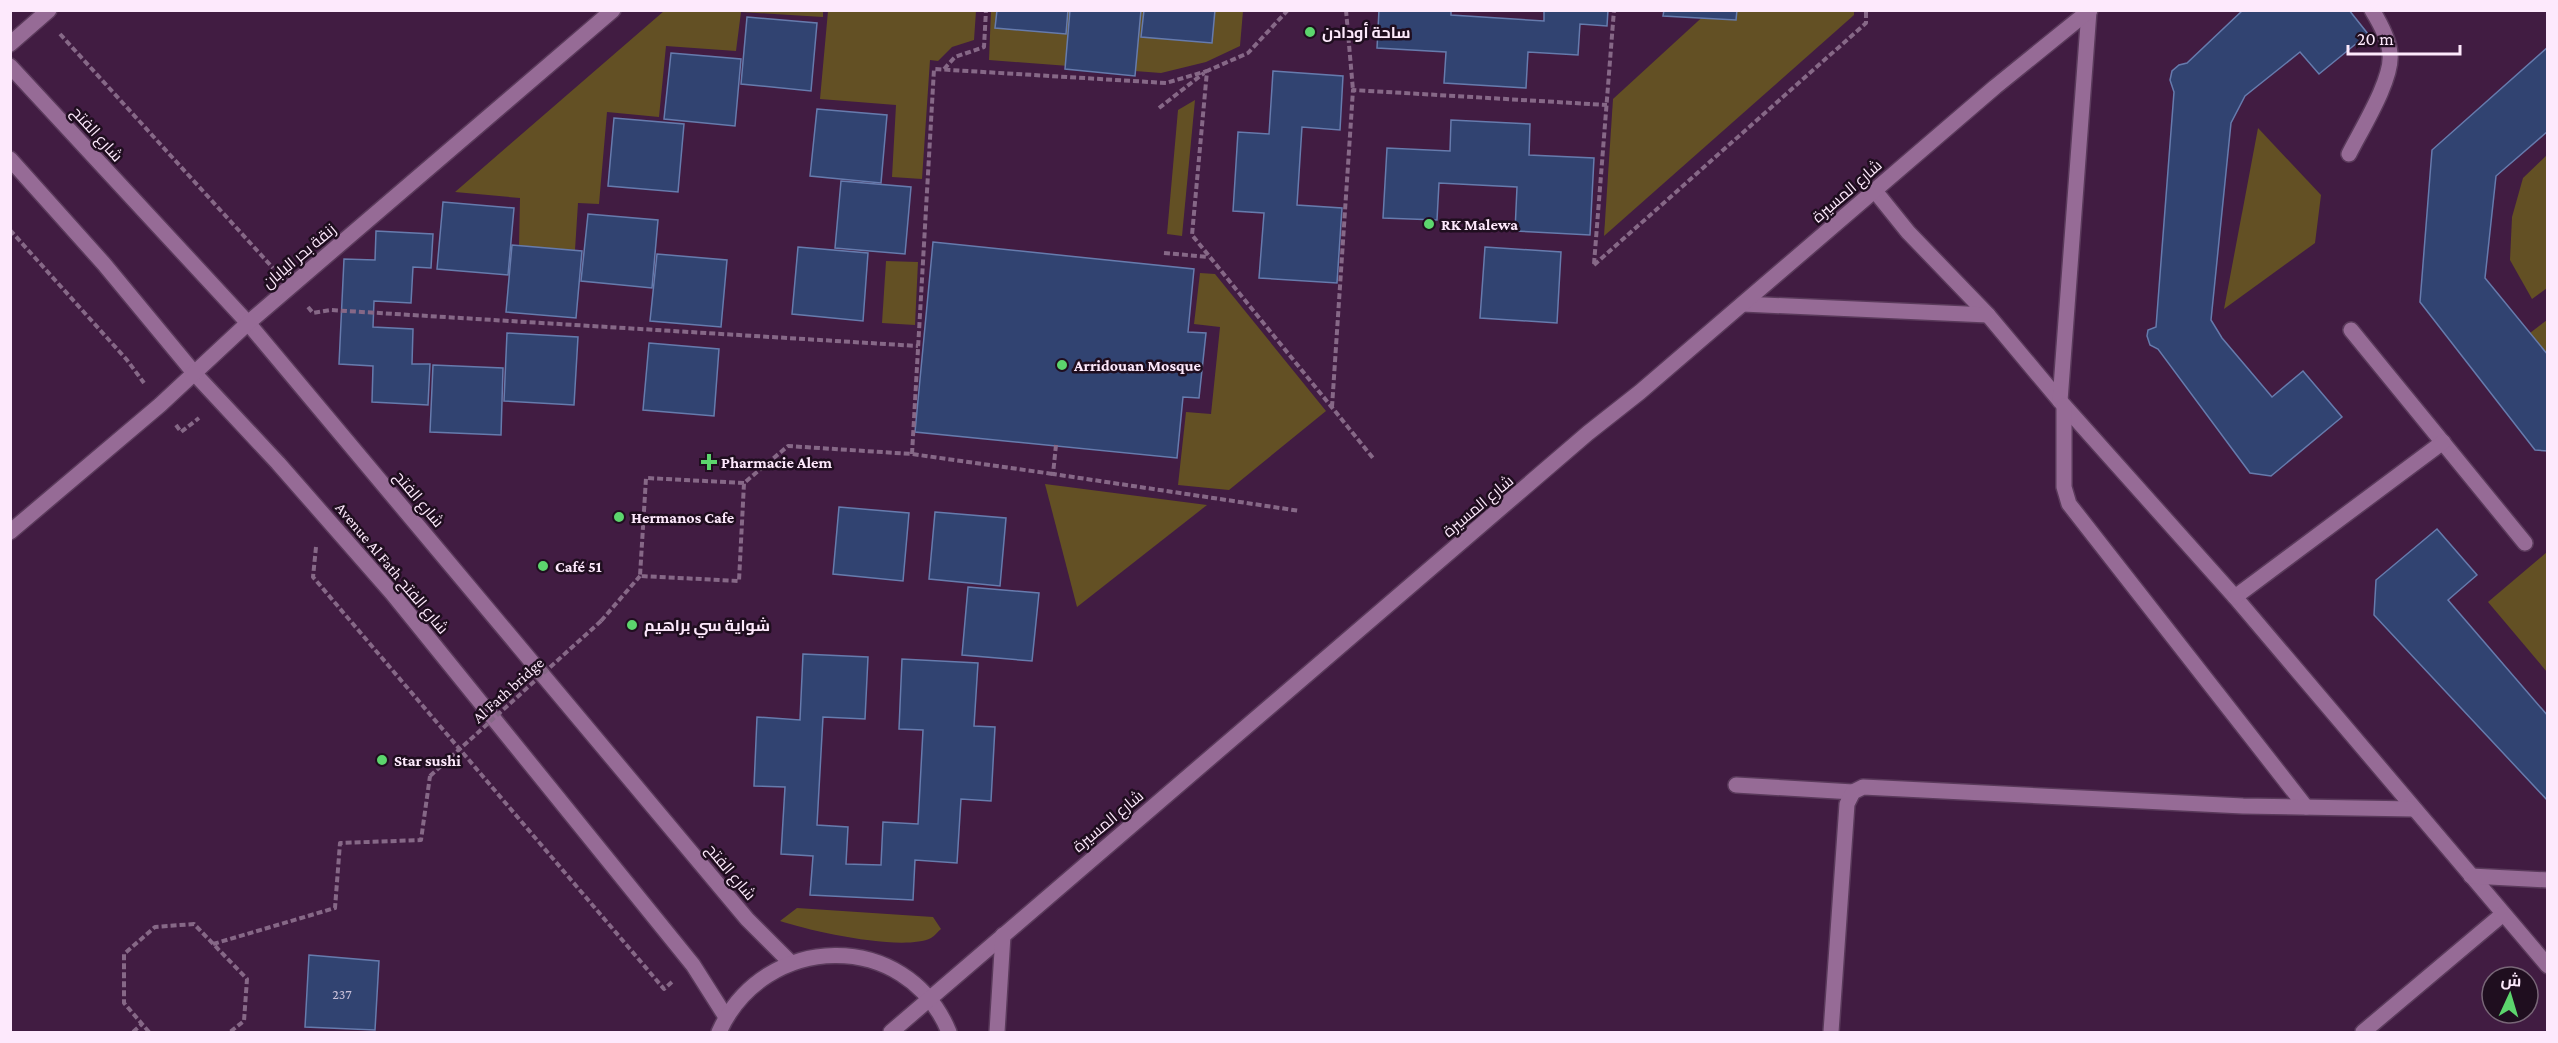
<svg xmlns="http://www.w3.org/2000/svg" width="2558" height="1043" viewBox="0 0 2558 1043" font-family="'Crimson Pro',Cairo,serif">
	<rect width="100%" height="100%" fill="#411c42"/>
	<g fill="#635024">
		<polygon points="664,11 823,11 823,17 741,12 736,51 666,46 659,117 607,112 599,204 578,203 575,250 519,246 520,198 455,192"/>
		<polygon points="828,11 976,11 974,40 952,47 938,61 930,60 922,179 892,177 896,105 820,99"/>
		<polygon points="991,11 1243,11 1240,46 1206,62 1161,73 989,60"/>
		<polygon points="1709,11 1854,11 1854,15 1604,236 1613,99"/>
		<polygon points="1195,100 1182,236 1167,234 1178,110"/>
		<polygon points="2258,128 2321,195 2315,243 2224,309"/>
		<polygon points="2547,155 2547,288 2532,299 2510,260 2512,217 2523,178"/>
		<polygon points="886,261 918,262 915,325 882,323"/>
		<polygon points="1200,273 1215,274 1326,411 1229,490 1178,485 1186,412 1211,414 1220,327 1194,324"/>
		<polygon points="2547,320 2547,355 2530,333"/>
		<polygon points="1045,484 1207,505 1077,607"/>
		<polygon points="2547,552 2547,672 2488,602"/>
		<path d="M797 908 933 917 941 929C938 931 935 936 931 938 903 952 810 931 780 921Z"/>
	</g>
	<g fill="#314371" stroke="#667bad" stroke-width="1.5">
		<polygon points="997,10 1068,10 1066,34 995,28"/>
		<polygon points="1070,10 1141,10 1135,76 1065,69"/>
		<polygon points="1144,10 1215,10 1212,43 1141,37"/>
		<polygon points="1379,10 1451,10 1451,15 1544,21 1544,10 1608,10 1607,26 1580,24 1578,55 1528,52 1526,88 1444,83 1446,52 1377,48"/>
		<polygon points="1664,10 1737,10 1736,20 1663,16"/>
		<polygon points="2243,10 2349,10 2368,34 2319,74 2300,52 2245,96 2231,123 2211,320 2222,338 2272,397 2303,371 2342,417 2271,476 2250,473 2158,349 2150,345 2147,336 2148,330 2156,327 2174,92 2170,80 2172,71 2179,65 2187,63"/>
		<polygon points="747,17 817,23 811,91 741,84"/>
		<polygon points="2548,47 2548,131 2496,176 2485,278 2548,355 2548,451 2535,450 2420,302 2432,150"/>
		<polygon points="671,53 741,59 735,126 664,119"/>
		<polygon points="1273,71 1343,76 1340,130 1302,127 1297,205 1342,208 1337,283 1259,278 1264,213 1233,211 1238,132 1269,134"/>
		<polygon points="817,109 887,115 881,183 810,176"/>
		<polygon points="614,118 684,124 678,192 608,186"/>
		<polygon points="1451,120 1530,124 1529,155 1594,158 1590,235 1515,231 1517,187 1439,183 1437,220 1383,218 1387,148 1450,151"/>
		<polygon points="841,181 911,187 905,254 835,248"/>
		<polygon points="443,202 514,208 508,275 437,269"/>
		<polygon points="588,214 658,220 652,288 581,281"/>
		<polygon points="376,231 433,234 431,268 413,267 411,303 374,301 373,327 413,329 412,364 430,364 428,405 372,402 373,366 339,364 344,259 375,260"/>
		<polygon points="933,242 1194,269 1188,332 1206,333 1199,398 1183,397 1177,458 915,432"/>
		<polygon points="512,245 582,251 576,318 506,312"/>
		<polygon points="798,247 868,253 863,321 792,314"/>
		<polygon points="1485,247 1561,252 1557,323 1480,318"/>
		<polygon points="657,254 727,260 721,327 650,321"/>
		<polygon points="507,333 578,337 574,405 504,401"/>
		<polygon points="649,343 719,349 714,416 643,410"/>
		<polygon points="433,365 503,368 501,435 430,432"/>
		<polygon points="839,507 909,513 903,581 833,574"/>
		<polygon points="935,512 1006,518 1000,586 929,579"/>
		<polygon points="2437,529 2477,575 2448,600 2548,716 2548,801 2374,615 2376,580"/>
		<polygon points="968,587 1039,593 1032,661 962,655"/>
		<polygon points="803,654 868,657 865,719 823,717 817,825 848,827 846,864 881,865 883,822 918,824 923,730 899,729 902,659 978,663 974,726 995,727 991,801 961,799 957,863 915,860 913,900 810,895 813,856 781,854 785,787 754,786 757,717 800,720"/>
		<polygon points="309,955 379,961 375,1030 305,1027"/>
	</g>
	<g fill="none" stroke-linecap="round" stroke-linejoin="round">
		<defs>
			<g id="minor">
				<polyline points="10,44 49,10"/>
				<polyline points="10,66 248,323 747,919 791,963"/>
				<path d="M2349 154C2361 130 2393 79 2390 54 2389 39 2380 23 2372 10"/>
				<polyline points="10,159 104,264 195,374 278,463 392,593 693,965 726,1017"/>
				<polyline points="1875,191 1908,232 1988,315 2060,401 2235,597 2548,966"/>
				<polyline points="1743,304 1988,315"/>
				<polyline points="2351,330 2525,543"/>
				<polyline points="2060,401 2089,11"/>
				<polyline points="2064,406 2064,487 2069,504 2306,807"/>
				<polyline points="10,532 160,405 248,323 613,10"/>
				<polyline points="2235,597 2443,442"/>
				<polyline points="1736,785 1853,792"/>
				<polyline points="2471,876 2548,880"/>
				<path d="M719 1032C764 932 906 928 949 1032"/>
				<polyline points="891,1032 1588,433 1640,392 1995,87 2090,10"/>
				<polyline points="997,1032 1003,935"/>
				<polyline points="1831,1032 1847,804 1853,792 1863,787 2243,806 2413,809"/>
				<polyline points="2363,1032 2503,914"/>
			</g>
		</defs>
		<use href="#minor" stroke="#5a3a5b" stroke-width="18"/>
		<g stroke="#866887" stroke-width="4" stroke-dasharray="6 3" stroke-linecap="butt">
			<polyline points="1288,10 1248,53 1207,71 1192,235 1373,458"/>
			<polyline points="1346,10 1353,90"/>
			<polyline points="60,34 273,268"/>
			<polyline points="944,69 955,57 984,47 986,10"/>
			<polyline points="1159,108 1204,73"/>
			<polyline points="10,230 127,360 144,383"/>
			<polyline points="1164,253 1209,257"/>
			<polyline points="1594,264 1614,10"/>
			<polyline points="1594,265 1866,23 1866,10"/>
			<polyline points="308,307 313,313 330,310 918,346"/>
			<polyline points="1332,407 1353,90 1607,105"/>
			<polyline points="176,425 181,432 199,418"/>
			<polyline points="1056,445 1053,474 1300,511"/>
			<polyline points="912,454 934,69 1166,83 1207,71"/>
			<polyline points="744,483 646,478 640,576 739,581 744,483 788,446 912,454 1053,474"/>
			<polyline points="316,547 313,577 664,989 673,981"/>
			<polyline points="601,621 640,576"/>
			<polyline points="213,944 335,908 340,843 421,840 430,776"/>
			<polyline points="133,1032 142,1024"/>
			<polyline points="149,1032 124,1003 124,954 155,927 194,924 247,979 244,1021 230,1032"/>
		</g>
		<use href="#minor" stroke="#966b96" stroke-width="15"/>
		<polyline stroke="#866887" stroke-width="4" stroke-dasharray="6 3" stroke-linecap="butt" points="430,776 601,621"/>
	</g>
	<g fill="#5cd56d" stroke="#1f0e1f" stroke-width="2">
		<circle cx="1310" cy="32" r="6"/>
		<circle cx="1429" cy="224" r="6"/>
		<circle cx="1062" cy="365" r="6"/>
		<path d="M706 453h6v6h6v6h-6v6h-6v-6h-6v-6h6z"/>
		<circle cx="619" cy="517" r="6"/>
		<circle cx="543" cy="566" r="6"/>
		<circle cx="632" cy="625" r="6"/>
		<circle cx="382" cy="760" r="6"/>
	</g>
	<g text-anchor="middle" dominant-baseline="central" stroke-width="5" stroke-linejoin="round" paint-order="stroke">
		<g font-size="14" fill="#cac0d9">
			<text x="342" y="994">237</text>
		</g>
		<g font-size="16" font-weight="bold" fill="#fde9fc" stroke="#1f0e1f" text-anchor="start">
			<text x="1322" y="32">ساحة أودادن</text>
			<text x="1441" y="224">RK Malewa</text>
			<text x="1074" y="365">Arridouan Mosque</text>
			<text x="721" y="462">Pharmacie Alem</text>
			<text x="631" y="517">Hermanos Cafe</text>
			<text x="555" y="566">Café 51</text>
			<text x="644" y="625">شواية سي براهيم</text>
			<text x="394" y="760">Star sushi</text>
		</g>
		<g font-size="16" fill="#fde9fc" stroke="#1f0e1f">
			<text transform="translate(97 134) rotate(48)">شارع الفتح</text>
			<text transform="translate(1847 191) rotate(-41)">شارع المسيرة</text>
			<text transform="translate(299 256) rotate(-40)">زنقة بحر اليابان</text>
			<text transform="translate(419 499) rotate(50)">شارع الفتح</text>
			<text transform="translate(1478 506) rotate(-40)">شارع المسيرة</text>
			<text transform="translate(392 568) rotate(50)">Avenue Al Fath شارع الفتح</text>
			<text transform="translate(508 690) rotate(-42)">Al Fath bridge</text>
			<text transform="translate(1108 821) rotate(-40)">شارع المسيرة</text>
			<text transform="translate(731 872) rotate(50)">شارع الفتح</text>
		</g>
	</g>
	<rect width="2558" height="1043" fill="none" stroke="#fde9fc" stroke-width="24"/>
	<g transform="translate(2510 995) rotate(4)"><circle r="28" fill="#1f0e1f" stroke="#786677" stroke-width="1.5"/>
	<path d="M0-4.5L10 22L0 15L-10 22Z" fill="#5cd56d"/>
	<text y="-9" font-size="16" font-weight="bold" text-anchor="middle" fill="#fde9fc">ش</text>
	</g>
	<path d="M2348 45v9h112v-9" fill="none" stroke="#fde9fc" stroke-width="3"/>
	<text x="2357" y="45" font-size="18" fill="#fde9fc" stroke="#1f0e1f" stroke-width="4.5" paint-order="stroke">20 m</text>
</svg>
